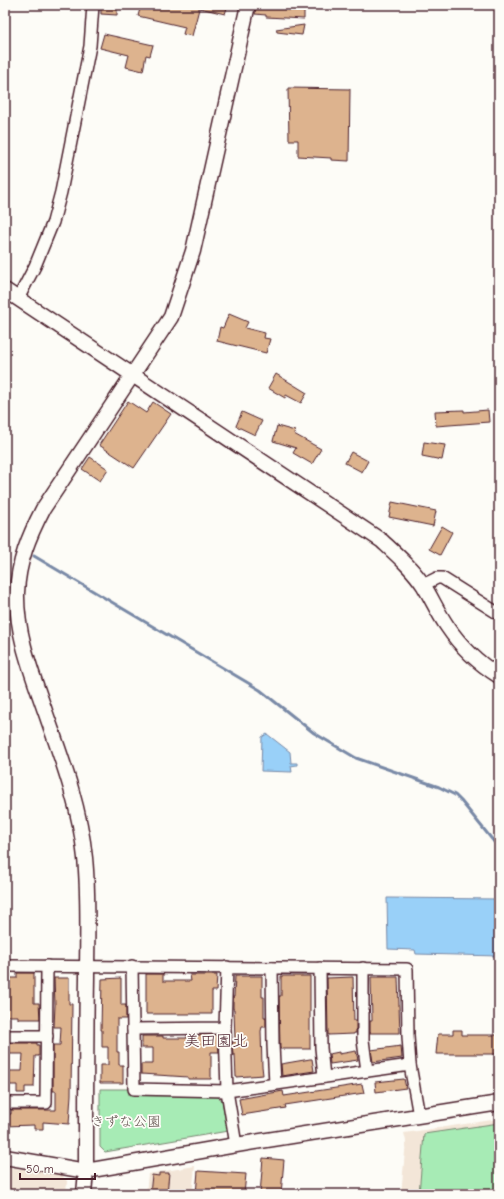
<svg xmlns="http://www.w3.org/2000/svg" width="504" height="1199" viewBox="0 0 504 1199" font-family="'Comic Neue','Klee One',sans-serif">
	<rect width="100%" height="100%" fill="#fdfcf7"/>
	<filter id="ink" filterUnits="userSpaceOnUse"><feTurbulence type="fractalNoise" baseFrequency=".025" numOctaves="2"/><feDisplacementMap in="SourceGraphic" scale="8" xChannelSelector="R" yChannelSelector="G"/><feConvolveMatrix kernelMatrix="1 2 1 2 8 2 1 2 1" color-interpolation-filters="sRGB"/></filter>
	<g filter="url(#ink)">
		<g fill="#f3e6d8">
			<polygon points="499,1119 499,1194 401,1194 406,1141 404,1133"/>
			<polygon points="195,1166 192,1194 146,1194 148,1174"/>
			<polygon points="5,1167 60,1173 67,1181 66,1194 5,1194"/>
		</g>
		<g fill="#a7ebb5" stroke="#788570">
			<polygon points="100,1089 129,1089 129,1095 215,1095 222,1100 228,1131 105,1152 100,1147"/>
			<polygon points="499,1123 499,1194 419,1194 424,1134"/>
		</g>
		<g fill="#99d0f8" stroke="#7989a6">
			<polygon points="267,734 290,752 291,763 297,763 297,765 291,766 292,772 261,771 262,737"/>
			<polygon points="387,898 499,899 499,956 416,954 415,950 388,949"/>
		</g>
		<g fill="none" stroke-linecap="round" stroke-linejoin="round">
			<g stroke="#7989a6" stroke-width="3">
				<polyline points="5,540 8,542"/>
				<polyline points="34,556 260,690 314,733 356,758 439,787 455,795 461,801 499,848"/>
			</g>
		</g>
		<g fill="#ddb38e" stroke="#4a1f2b">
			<polygon points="101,5 117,5 117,15 101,14"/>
			<polygon points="141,5 200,5 192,36 183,34 185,27 138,16"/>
			<polygon points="200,5 228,5 225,14 200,8"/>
			<polygon points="256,5 304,5 304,19 266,17 266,15 255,14"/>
			<polygon points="304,25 302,35 277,32 276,29"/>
			<polygon points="104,34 153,45 150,56 146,55 143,71 126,67 129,55 100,48"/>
			<polygon points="288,88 350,89 349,161 331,160 331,158 298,156 298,140 289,140"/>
			<polygon points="229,314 248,322 245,328 265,333 264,338 270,339 266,353 217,341 220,327 223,328"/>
			<polygon points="276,374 307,393 301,403 286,395 285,398 268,388"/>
			<polygon points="128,401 146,413 153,402 171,414 134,468 99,445"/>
			<polygon points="464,410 464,412 488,410 489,422 436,426 435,411"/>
			<polygon points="242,412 262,421 255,435 236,426"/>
			<polygon points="277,426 295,431 294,434 321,449 312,464 293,453 296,448 273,441"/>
			<polygon points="424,442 445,445 442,460 422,456"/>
			<polygon points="351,452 368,461 362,472 345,463"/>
			<polygon points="90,457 108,469 100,481 82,469"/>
			<polygon points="392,502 436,511 433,526 389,517"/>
			<polygon points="442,526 452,532 440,555 429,549"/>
			<polygon points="17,973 34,973 34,1003 39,1003 40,1019 18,1019 18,1016 5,1016 5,978 17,978"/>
			<polygon points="146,974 163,974 163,981 191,981 190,975 217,975 216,991 212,991 212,1014 146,1014"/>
			<polygon points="235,976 262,976 262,997 264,997 264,1017 266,1017 266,1027 262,1027 261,1031 262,1066 263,1075 236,1077 235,1055 233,1055 232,1042 235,1042 234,1009 233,1009 233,997 234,997"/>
			<polygon points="281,976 310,976 310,1049 280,1049 279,996 281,996"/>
			<polygon points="353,977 354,1021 356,1021 356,1033 354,1033 354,1034 328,1035 327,978"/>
			<polygon points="371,977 398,977 400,1033 370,1033 370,1021 372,1021"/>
			<polygon points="54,978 69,978 69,1004 72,1004 71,1095 69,1124 43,1122 43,1129 34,1129 34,1125 5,1126 5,1114 11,1114 11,1110 56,1110 56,1091 53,1091 53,1045 60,1045 61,1027 54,1027 55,1005"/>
			<polygon points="121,978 121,1005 126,1005 126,1019 117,1019 117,1052 119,1052 119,1065 123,1065 123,1083 100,1083 100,1065 108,1065 108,1047 102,1047 102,1030 101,1030 102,979"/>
			<polygon points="453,1030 462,1030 462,1035 499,1035 499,1054 436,1054 438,1034 453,1034"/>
			<polygon points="187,1035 217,1035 219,1052 211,1052 211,1079 188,1079 188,1077 141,1074 141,1064 153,1064 153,1048 142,1048 142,1036 163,1036 163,1038 187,1038"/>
			<polygon points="5,1043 37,1043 37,1045 39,1045 39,1056 35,1056 34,1087 25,1087 25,1093 17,1093 17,1085 5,1085 5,1071 22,1071 23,1054 5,1054"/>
			<polygon points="401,1046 402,1058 373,1062 371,1050"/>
			<polygon points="356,1051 358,1060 330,1064 329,1054 339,1052 339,1054"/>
			<polygon points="310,1059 312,1059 314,1071 282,1076 281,1064"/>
			<polygon points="404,1079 406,1088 376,1092 375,1082"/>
			<polygon points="362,1084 364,1093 285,1105 286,1108 242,1115 239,1099 283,1091 284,1096"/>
			<polygon points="263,1158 284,1160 281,1194 260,1194"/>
			<polygon points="198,1171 246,1174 244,1194 196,1194"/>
			<polygon points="159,1173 169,1173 167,1194 150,1194 152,1175 159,1176"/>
		</g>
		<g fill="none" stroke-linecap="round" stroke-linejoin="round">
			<defs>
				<g id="minor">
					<polyline points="18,299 35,266 53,222 61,192 90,46 93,5"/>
					<polyline points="423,585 437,578 442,578 499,614"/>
					<polyline points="5,966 407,969 408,1036 410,1065 419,1116"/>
					<polyline points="132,966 134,1089 227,1091 410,1065"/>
					<polyline points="272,968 273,1045 275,1084"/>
					<polyline points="320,968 321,1048 324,1077"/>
					<polyline points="363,968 363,1040 367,1071"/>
					<polyline points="225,1028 227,1091 236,1145"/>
					<polyline points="133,1029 225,1028 227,967"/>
					<polyline points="5,1036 47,1036"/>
					<polyline points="5,1103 46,1103 47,966"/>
				</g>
				<g id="tertiary">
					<path d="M5 290 382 541C397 555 413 569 424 586 432 599 438 613 447 626 461 647 478 663 499 676"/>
					<polyline points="5,1157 86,1171 236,1145 499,1103"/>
					<path d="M84 1194 86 1171C86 1106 86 1042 87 977 87 938 89 897 85 858 80 807 62 759 45 711 32 673 16 634 17 593 18 562 29 536 43 509L171 317 193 251 248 5"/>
				</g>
			</defs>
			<use href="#minor" stroke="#4a1f2b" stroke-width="14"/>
			<use href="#tertiary" stroke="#4a1f2b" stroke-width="17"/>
			<use href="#minor" stroke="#fdfcf7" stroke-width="11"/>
			<use href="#tertiary" stroke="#fdfcf7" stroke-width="14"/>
		</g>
	</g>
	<g text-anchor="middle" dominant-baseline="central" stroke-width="3.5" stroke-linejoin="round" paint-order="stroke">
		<g font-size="14" fill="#61524e" stroke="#fdfcf7">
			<text x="126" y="1121">きずな公園</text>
		</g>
		<g font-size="16" fill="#4a1f2b" stroke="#fdfcf7">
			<text x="216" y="1041">美田園北</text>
		</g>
	</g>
	<rect width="504" height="1199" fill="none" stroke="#fdfcf7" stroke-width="20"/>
	<rect x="10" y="10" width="484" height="1179" fill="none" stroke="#4a1f2b" stroke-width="1.5" filter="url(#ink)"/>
	<path d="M20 1173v6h75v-6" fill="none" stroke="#4a1f2b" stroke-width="2"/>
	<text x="26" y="1173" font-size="12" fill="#4a1f2b" stroke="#fdfcf7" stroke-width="3" paint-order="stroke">50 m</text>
</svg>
